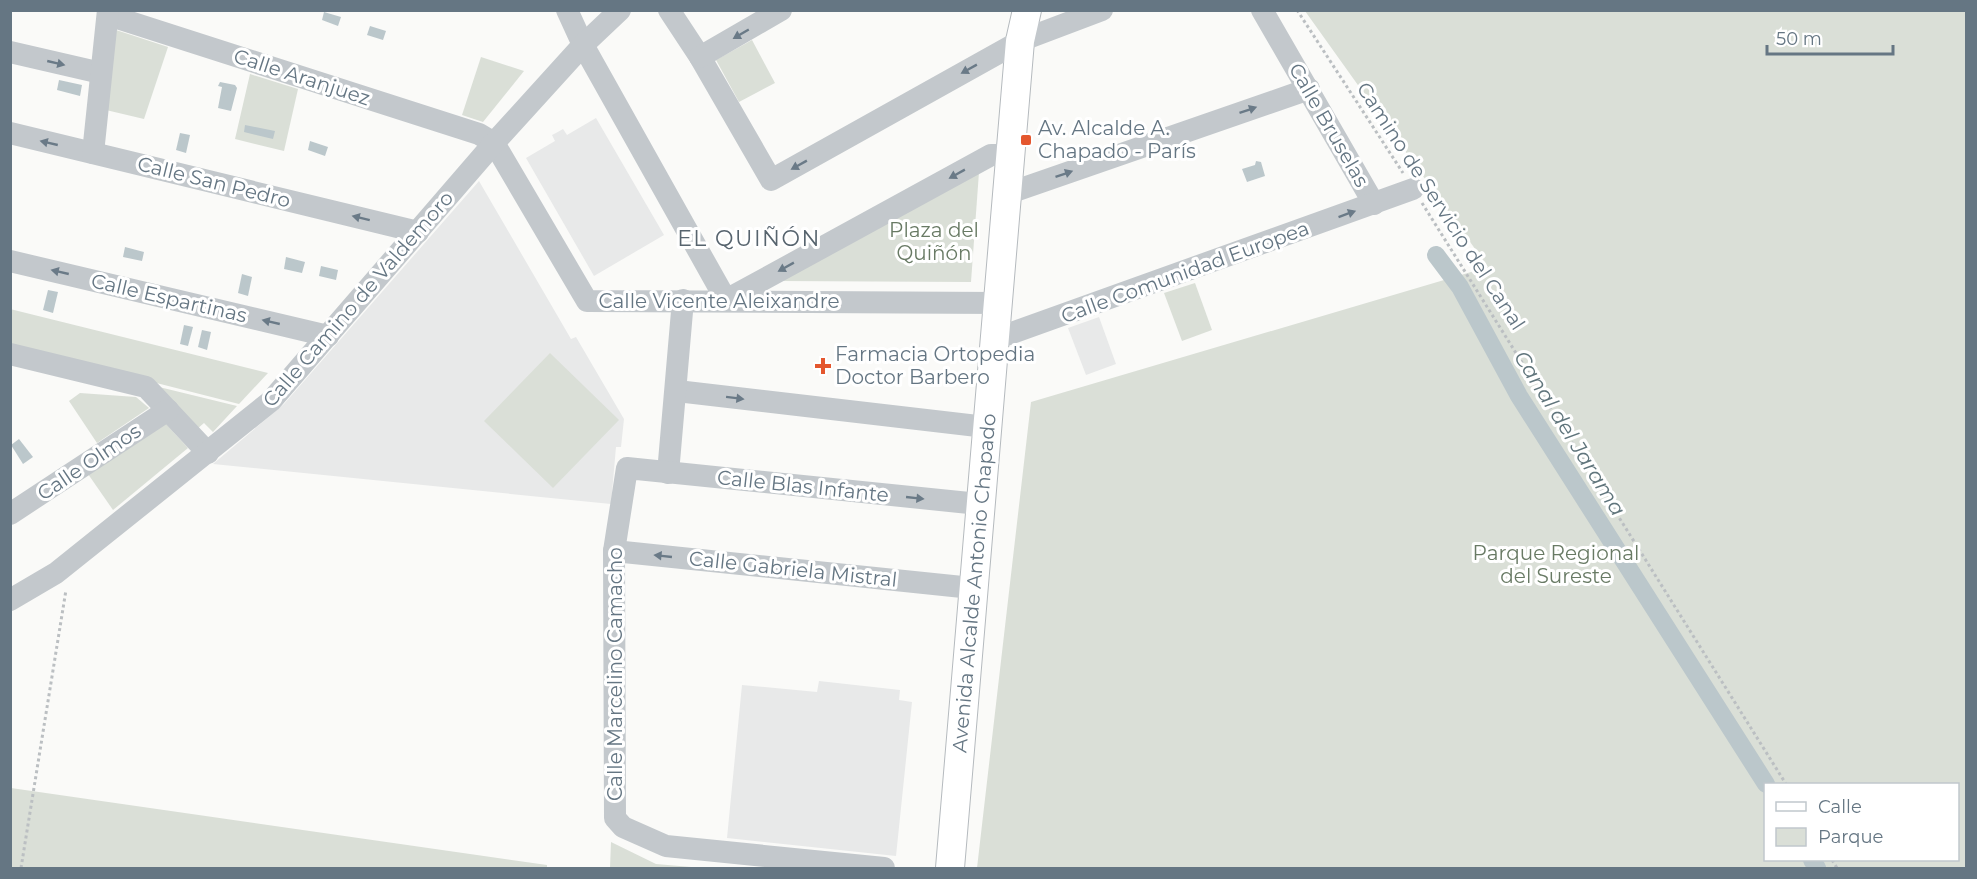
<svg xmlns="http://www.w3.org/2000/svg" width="1977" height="879" viewBox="0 0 1977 879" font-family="Montserrat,sans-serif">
	<rect width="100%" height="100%" fill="#fafaf8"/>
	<g fill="#e8e9e9">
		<polygon points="596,118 664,235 594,276 526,158 555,141 552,135 556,133 563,129 567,135"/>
		<polygon points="479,181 571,339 576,337 624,419 621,447 616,447 611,504 213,464 284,404"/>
		<polygon points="1099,317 1116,364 1086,375 1068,328"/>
		<polygon points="819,681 900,690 899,700 912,702 896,856 727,838 742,685 817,692"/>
	</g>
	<g fill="#dadfd7" fill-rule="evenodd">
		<path d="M1305 11H1966V868H977L1031 402 1488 267ZM1766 784H1958V860H1766Z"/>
		<polygon points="116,30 168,47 144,119 106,110"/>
		<polygon points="752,40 775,83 739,102 716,60"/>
		<polygon points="481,57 524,71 483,122 462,115"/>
		<polygon points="250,74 298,89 284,151 235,139"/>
		<polygon points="979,172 971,282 778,281"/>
		<polygon points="1195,283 1212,330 1182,341 1164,293"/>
		<polygon points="10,309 268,373 239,404 11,346"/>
		<polygon points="550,353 619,420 553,488 484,421"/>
		<polygon points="155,386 237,406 213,432 204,423 197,429"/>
		<polygon points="80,393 136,397 149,408 97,443 69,401"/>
		<polygon points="165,423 188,448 113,510 88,474"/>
		<polygon points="11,788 547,865 547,868 11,868"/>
		<polygon points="611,842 656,864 703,868 610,868"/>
	</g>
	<g fill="#bbc7cb">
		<polygon points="324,12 341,17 338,26 322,20"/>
		<polygon points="370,26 386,31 383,40 367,35"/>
		<polygon points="59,80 82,85 80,96 57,90"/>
		<polygon points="220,82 235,85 237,88 231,111 218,108 222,87 218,86"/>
		<polygon points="245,125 275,131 273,139 244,132"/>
		<polygon points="180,133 190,135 186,153 176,150"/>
		<polygon points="310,141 328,147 325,156 308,150"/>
		<polygon points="1256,161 1261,162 1265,176 1247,182 1242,169 1255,165"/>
		<polygon points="125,247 144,252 142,261 123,257"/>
		<polygon points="286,257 305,262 302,273 284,269"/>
		<polygon points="321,266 338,270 336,280 319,276"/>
		<polygon points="242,274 252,277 248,296 238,293"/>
		<polygon points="48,290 58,292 53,313 43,310"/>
		<polygon points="184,325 193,327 188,346 180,344"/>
		<polygon points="202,330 211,332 207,350 198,347"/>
		<polygon points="19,439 33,457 23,464 11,445"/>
	</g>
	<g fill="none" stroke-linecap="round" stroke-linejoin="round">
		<g stroke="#bbc7cb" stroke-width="18">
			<polyline points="1436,255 1460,287 1519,396 1766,784"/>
			<polyline points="1812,860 1817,868"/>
		</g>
		<defs>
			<polyline id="major" points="950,868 1020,41 1027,10"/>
		</defs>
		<use href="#major" stroke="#b5babe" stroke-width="30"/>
		<g stroke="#bbbfc2" stroke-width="3" stroke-dasharray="3 3" stroke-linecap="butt">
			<polyline points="1297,10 1403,173"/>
			<polyline points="1422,203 1786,784"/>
			<polyline points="1832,860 1837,868"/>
			<polyline points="21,868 66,590"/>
		</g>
		<g stroke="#c3c8cc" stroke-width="22">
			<polyline points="567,10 583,45 726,300 991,155 1011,155"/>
			<polyline points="669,10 700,57 771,180 1020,41 1102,10"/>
			<polyline points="1262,10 1374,204"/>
			<polyline points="108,15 479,134 494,143 587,301 998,303"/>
			<polyline points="10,52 101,73"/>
			<polyline points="700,57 781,10"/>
			<polyline points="10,133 418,232"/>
			<polyline points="93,153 108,10"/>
			<polyline points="1009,193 1309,89"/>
			<polyline points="10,261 328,336"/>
			<polyline points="995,339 1413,189"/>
			<polyline points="10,354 146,387 208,453"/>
			<polyline points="677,391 986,427"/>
			<polyline points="668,473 683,300"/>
			<polyline points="10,514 168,410"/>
			<polyline points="614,551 972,588"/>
			<polyline points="10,600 56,573 271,401 494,143 583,45 620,10"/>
			<polyline points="884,868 666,846 623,827 615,818 614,551 627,468 979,504"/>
		</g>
		<use href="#major" stroke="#fff" stroke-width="28"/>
	</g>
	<defs><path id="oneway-solid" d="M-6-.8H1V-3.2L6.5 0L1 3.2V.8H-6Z" transform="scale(1.5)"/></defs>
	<g fill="#6a7a87">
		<use href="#oneway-solid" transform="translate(741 34) rotate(150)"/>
		<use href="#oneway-solid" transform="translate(56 63) rotate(13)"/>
		<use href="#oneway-solid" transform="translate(969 69) rotate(151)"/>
		<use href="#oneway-solid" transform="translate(1248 110) rotate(-19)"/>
		<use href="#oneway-solid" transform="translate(49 143) rotate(-167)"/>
		<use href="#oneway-solid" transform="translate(799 165) rotate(151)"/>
		<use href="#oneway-solid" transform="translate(957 174) rotate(151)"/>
		<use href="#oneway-solid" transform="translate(1064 174) rotate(-19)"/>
		<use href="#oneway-solid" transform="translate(1347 214) rotate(-20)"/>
		<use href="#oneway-solid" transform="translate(361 218) rotate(-166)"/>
		<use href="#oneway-solid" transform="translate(786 267) rotate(151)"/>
		<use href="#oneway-solid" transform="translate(60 272) rotate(-167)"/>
		<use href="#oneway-solid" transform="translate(271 322) rotate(-167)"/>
		<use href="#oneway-solid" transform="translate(735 398) rotate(7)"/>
		<use href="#oneway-solid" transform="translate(915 498) rotate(6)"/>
		<use href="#oneway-solid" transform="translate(663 556) rotate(-174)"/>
	</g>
	<g fill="#e4572e" stroke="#fff" stroke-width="2">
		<rect x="1020" y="134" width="12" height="12" rx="3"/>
		<path d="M820 357h6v6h6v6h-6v6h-6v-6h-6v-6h6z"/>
	</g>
	<g text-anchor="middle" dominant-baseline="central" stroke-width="6" stroke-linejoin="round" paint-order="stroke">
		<g font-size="20" fill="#657683" stroke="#fff">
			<text transform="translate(302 77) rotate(18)">Calle Aranjuez</text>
			<text transform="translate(1329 125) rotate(60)">Calle Bruselas</text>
			<text transform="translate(214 182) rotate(14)">Calle San Pedro</text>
			<text transform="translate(1441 206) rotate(57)">Camino de Servicio del Canal</text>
			<text transform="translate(1185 272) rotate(-20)">Calle Comunidad Europea</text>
			<text transform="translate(169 298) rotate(13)">Calle Espartinas</text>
			<text transform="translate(358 299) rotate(-49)">Calle Camino de Valdemoro</text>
			<text x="719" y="301">Calle Vicente Aleixandre</text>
			<text transform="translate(89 462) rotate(-34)">Calle Olmos</text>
			<text transform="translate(803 486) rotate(6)">Calle Blas Infante</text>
			<text transform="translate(793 569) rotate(6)">Calle Gabriela Mistral</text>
			<text transform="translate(974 583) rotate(-85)">Avenida Alcalde Antonio Chapado</text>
			<text transform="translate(615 674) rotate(-90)">Calle Marcelino Camacho</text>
		</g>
		<g font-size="20" fill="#657683" stroke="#fff" text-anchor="start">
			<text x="1038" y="128">Av. Alcalde A.<tspan x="1038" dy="23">Chapado - París</tspan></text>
			<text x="835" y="354">Farmacia Ortopedia<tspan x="835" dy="23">Doctor Barbero</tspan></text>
		</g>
		<g font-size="20" fill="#687a64" stroke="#fff">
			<text x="934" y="230">Plaza del<tspan x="934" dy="23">Quiñón</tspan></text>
			<text x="1556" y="553">Parque Regional<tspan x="1556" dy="23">del Sureste</tspan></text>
		</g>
		<g font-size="21" font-style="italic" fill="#60757c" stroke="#fff">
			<text transform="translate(1570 433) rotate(58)">Canal del Jarama</text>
		</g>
		<g font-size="22" letter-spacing="1.5" fill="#57646e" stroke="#fff">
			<text x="749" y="238">EL QUIÑÓN</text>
		</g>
	</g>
	<rect width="1977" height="879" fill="none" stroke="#657683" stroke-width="24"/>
	<rect x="1764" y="783" width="195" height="78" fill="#ffffff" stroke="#c1c8cd" stroke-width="1.5"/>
	<rect x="1776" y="802" width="30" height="9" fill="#ffffff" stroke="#c1c8cd" stroke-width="1.5"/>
	<text x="1818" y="813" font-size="18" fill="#657683">Calle</text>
	<rect x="1776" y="828" width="30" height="18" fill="#dadfd7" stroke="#c1c8cd" stroke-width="1.5"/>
	<text x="1818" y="843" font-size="18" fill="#657683">Parque</text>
	<path d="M1767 45v9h126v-9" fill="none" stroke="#657683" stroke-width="3"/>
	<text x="1776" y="45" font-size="18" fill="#657683" stroke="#ffffff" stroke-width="4.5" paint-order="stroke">50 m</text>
</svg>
